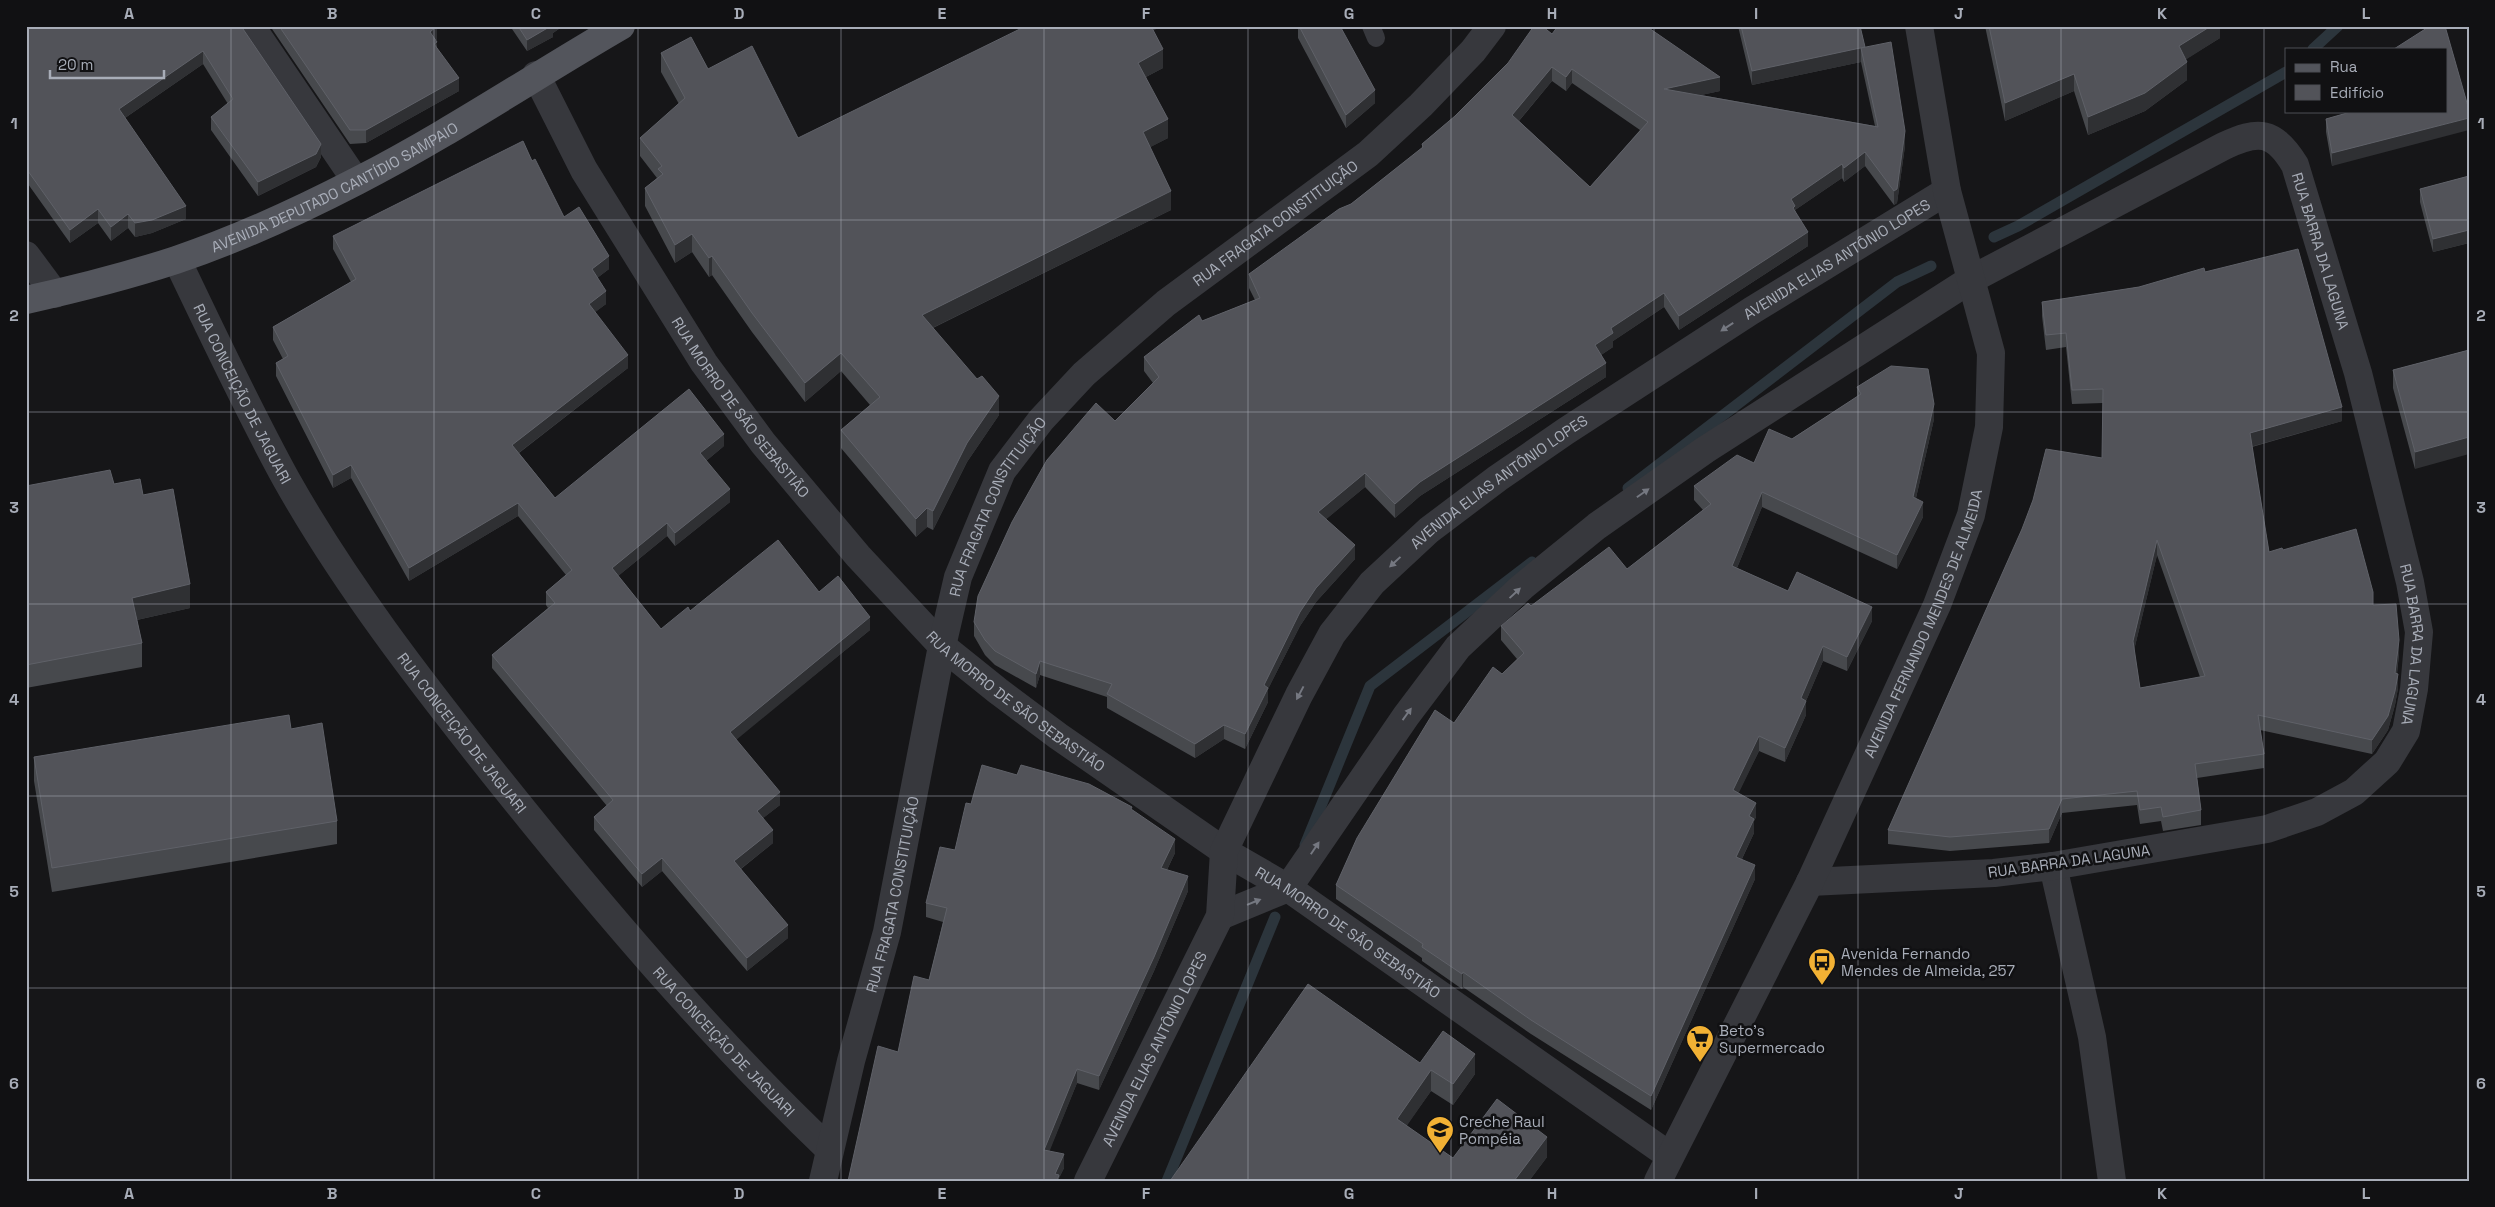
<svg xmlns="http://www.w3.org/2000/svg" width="2495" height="1207" viewBox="0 0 2495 1207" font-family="'Space Grotesk',sans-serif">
	<rect width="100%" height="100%" fill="#161618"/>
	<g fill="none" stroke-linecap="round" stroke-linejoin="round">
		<g stroke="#2c353c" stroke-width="11">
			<polyline points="2313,49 2338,26"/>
			<polyline points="1994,237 2018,226 2286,72"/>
			<polyline points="1628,488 1897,282 1931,266"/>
			<polyline points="1305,845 1370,686 1532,562"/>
			<polyline points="1167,1181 1275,917"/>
		</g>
		<polyline stroke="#37383d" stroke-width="18" points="1371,26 1376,38"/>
		<g stroke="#37383d" stroke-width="28">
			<polyline points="251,26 356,181"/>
			<path id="s1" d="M536 75 584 170 704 363 763 443 858 556 942 646 998 691 1058 736 1224 851 1288 888 1670 1156"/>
			<polyline points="26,255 55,294"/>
			<path id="s2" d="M177 260C212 333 247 408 286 479 345 584 420 681 495 775 598 904 708 1034 829 1149"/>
			<polyline points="2053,866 2092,1037 2112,1181"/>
			<path id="s3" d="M1220 916 1288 888 1406 716 1458 647 1522 587 1597 526 1705 450 1970 280 2224 146C2258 130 2274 130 2295 165L2358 373 2410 582 2419 632 2414 689 2406 731 2387 762 2354 792 2317 812 2267 829 2053 866 1994 873 1810 882"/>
			<path id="s4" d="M823 1181 851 1061 887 932 942 646 958 577 1002 471 1041 420 1084 374 1166 303 1368 154 1421 105 1473 51 1492 26"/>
			<path id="s5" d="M1088 1181 1220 916 1224 851 1299 695 1332 634 1372 583 1429 530 1498 478 1566 431 1751 311 1947 191"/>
		</g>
		<path stroke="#37383d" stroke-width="28" id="s6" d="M1658 1181 1810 882 1937 605 1971 515 1989 427 1991 353 1947 191 1919 26"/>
		<path stroke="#53555c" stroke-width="28" id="s7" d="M26 300C76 289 127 276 176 260 235 240 301 210 357 181 447 135 533 77 621 26"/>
	</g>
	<g fill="#47494d" fill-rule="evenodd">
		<polygon points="26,26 241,26 321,157 316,167 258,196 211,130 211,117 228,104 203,64 125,118 186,219 152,233 135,237 128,228 111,241 98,223 70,243 28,184 26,186"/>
		<polygon points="270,26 437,26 437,39 436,40 437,48 459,91 366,143 350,144"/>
		<polygon points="510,26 563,26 553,33 553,37 527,51"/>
		<polygon points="1158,26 1158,28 1153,30 1163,68 1146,77 1168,138 1150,147 1171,210 933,328 999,415 967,462 933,530 927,527 916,537 841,448 841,430 870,405 841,371 805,402 752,332 712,275 709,277 692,252 675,263 645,206 645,188 657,178 640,156 640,138 679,104 661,72 661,53 708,69 798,138"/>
		<polygon points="1298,26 1340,26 1375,103 1346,128 1298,38"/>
		<path d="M1738 26H1860L1865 47 1905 146 1897 203 1894 205 1865 166 1844 182 1842 178 1795 210 1808 246 1679 330 1664 307 1613 341V347L1601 355 1606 377 1420 496 1395 518 1365 487 1326 519 1355 559 1316 602 1300 626 1268 689V702L1245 749 1224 739 1195 758 1107 708V697L1040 675 1036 688 995 665 985 655 974 636V622L1115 421 1153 383 1144 371V357L1202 321 1255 300 1249 288V274L1351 204 1422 148V144L1552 34 1651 30 1720 91 1701 95 1875 126 1861 62 1752 85ZM1552 81 1566 91 1572 83 1640 130 1590 187 1519 121Z"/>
		<polygon points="1985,26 2220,26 2220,38 2186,59 2187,80 2145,111 2088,135 2074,91 2005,121"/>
		<polygon points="2351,111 2446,111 2332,166 2326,132 2326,119 2351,112"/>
		<polygon points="532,161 564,217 609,269 597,278 606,304 595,312 628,368 519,453 555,498 724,446 706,461 730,502 675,546 667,536 618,576 661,629 690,611 819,592 870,630 736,739 780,805 763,818 773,843 741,869 788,938 747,971 662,871 642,887 594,830 594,817 607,806 492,668 492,655 548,608 546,605 546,592 566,575 518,516 409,581 351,478 333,488 276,376 276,363 283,359 273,340 273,327 351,282 333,249 333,236"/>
		<polygon points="2469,176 2469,243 2433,252 2420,202 2420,189"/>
		<path d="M2205 272 2342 421 2252 447 2269 552 2283 550 2373 605 2399 654 2397 674 2398 688 2395 705 2388 730 2372 754 2260 730 2264 754V768L2197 778 2201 810V825L2163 831 2161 821 2140 824 2137 805 2062 813 2049 843 1950 851 1888 844V830L2102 458 2103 403 2072 404 2066 347 2046 350 2042 316V302L2139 287ZM2157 555 2200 677 2140 688 2134 650Z"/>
		<polygon points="2469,350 2415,469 2393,388 2393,370"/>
		<polygon points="1857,387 1934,419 1916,498 1923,517 1897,569 1762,507 1737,568 1788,591 1872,621 1847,671 1823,661 1806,701 1806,715 1785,762 1759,751 1738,793 1756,817 1754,821 1754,833 1742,859 1755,879 1651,1110 1531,1034 1463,987 1462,989 1422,961 1422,958 1336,899 1336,885 1454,723 1517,659 1501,640 1501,626 1531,606 1627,569 1703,510 1694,500 1694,486 1754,463 1857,397"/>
		<polygon points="114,484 143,495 190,608 137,620 142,643 142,667 26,688 26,486"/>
		<polygon points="291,729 337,821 337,844 52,892 34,781 34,757"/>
		<polygon points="1132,810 1175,853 1167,870 1188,891 1154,971 1099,1090 1077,1083 1049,1151 1064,1168 1059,1178 1059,1181 898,1052 929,980 943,922 926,917 926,903 955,850"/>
		<polygon points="1420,1063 1475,1074 1453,1105 1431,1091 1406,1126 1453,1158 1547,1157 1529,1181 1170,1181"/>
	</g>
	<g fill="#2f3033">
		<polygon points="437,26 437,39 430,46 430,32"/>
		<polygon points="551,26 563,26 553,33 553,37 527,51 527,40"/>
		<polygon points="1146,26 1158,26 1158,28 1146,35"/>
		<polygon points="1644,26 1654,26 1644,40"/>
		<polygon points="2211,26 2220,26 2220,38 2179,64 2179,46"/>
		<polygon points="1865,47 1861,48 1861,62 1752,85 1752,71"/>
		<polygon points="1163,49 1163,68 1138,81 1138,63"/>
		<polygon points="203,51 203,64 119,122 119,109"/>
		<polygon points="2187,62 2187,80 2145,111 2088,135 2088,117"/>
		<polygon points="1552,67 1552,81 1512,129 1512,115"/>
		<polygon points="1572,69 1572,83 1566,91 1566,77"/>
		<polygon points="2074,74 2074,91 2005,121 2005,103"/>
		<polygon points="1720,77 1720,91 1664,103 1664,89"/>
		<polygon points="459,78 459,91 366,143 366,130"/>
		<polygon points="1375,90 1375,103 1346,128 1346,115"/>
		<polygon points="2469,118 2469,130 2332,166 2332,153"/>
		<polygon points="1168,119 1168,138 1143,151 1143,132"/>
		<polygon points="1905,131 1905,146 1897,203 1894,205 1894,191"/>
		<polygon points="321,144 321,157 316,167 258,196 258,182"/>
		<polygon points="1865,152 1865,166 1844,182 1844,168"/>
		<polygon points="1842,164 1842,178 1795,210 1795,220 1791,199"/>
		<polygon points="28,171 28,184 26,186 26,172"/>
		<polygon points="1171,191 1171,210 922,333 922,315"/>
		<polygon points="186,206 186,219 152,233 135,237 135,223"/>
		<polygon points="98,209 98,223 70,243 70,230"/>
		<polygon points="128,214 128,228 111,241 111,227"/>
		<polygon points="2469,230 2469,243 2433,252 2433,239"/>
		<polygon points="1808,232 1808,246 1679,330 1679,316"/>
		<polygon points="692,234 692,252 675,263 675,245"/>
		<polygon points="609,256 609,269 592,282 592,269"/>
		<polygon points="712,256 712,275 709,277 709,258"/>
		<polygon points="606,291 606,304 589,317 589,304"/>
		<polygon points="1664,293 1664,307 1613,341 1613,347 1595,359 1595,345 1611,328"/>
		<polygon points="841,353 841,371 805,402 805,383"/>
		<polygon points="628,355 628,368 512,458 512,445"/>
		<polygon points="1606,363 1606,377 1420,496 1395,518 1395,504 1420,482"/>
		<polygon points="999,396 999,415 967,462 933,530 933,511 967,443"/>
		<polygon points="1934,404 1934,419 1913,511 1913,497"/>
		<polygon points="2342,407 2342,421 2250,447 2250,433"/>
		<polygon points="724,434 724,446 700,466 700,453"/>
		<polygon points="2469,437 2469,454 2415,469 2415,452"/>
		<polygon points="351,465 351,478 333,488 333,475"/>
		<polygon points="1365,473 1365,487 1318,526 1318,512"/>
		<polygon points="730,489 730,502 675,546 675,533"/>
		<polygon points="1762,492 1762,507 1732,580 1732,566"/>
		<polygon points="1923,502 1923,517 1897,569 1897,555"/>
		<polygon points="518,503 518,516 409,581 409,568"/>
		<polygon points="927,508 927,527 916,537 916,519"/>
		<polygon points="667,523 667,536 612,581 612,568"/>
		<polygon points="2157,540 2157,555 2133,655 2133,641"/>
		<polygon points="1355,545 1355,559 1316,602 1300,626 1268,689 1268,702 1245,749 1245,734 1264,685 1300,612 1316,588"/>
		<polygon points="190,584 190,608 132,621 132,598"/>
		<polygon points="1872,607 1872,621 1847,671 1847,657"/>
		<polygon points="870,617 870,630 730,745 730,732"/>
		<polygon points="2399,640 2399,654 2395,688 2395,673"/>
		<polygon points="1823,646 1823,661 1806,701 1806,715 1785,762 1785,748 1801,698"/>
		<polygon points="1040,661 1040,675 1036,688 1036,674"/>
		<polygon points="2398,674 2398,688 2395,705 2388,730 2372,754 2372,740"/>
		<polygon points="1224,725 1224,739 1195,758 1195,744"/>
		<polygon points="1759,736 1759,751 1733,805 1733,790"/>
		<polygon points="780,792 780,805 757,823 757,811"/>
		<polygon points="2062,799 2062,813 2049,843 2049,829"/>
		<polygon points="1756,803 1756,817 1754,821 1754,833 1736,871 1736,857 1749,816"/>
		<polygon points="773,830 773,843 734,874 734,861"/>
		<polygon points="1175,839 1175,853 1161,882 1161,868"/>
		<polygon points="662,858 662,871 642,887 642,874"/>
		<polygon points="1755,865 1755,879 1651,1110 1651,1096"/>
		<polygon points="1188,876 1188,891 1154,971 1099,1090 1099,1076"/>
		<polygon points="788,925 788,938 747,971 747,958"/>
		<polygon points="1463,972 1463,987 1462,989 1462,974"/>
		<polygon points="1475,1054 1475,1074 1453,1105 1453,1084"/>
		<polygon points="1077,1069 1077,1083 1044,1165 1044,1150"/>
		<polygon points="1431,1070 1431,1091 1397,1140 1397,1119"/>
		<polygon points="1547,1137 1547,1157 1529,1181 1514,1181"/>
		<polygon points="1064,1154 1064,1168 1059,1178 1059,1181 1055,1181 1055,1174"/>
	</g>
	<g fill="#525359" stroke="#5f6168" fill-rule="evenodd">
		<polygon points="26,26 241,26 321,144 316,154 258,182 211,117 233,99 203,51 119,109 186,206 152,220 135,223 128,214 111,227 98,209 70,230 28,171 26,172"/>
		<polygon points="279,26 437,26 430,32 437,42 434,44 459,78 366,130 350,130"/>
		<polygon points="518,26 551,26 527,40"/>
		<polygon points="1026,26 1151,26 1163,49 1138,63 1168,119 1143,132 1171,191 922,315 977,379 982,376 999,396 967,443 933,511 927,508 916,519 841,430 880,397 841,353 805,383 752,313 712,256 709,258 692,234 675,245 645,188 663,174 658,169 662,166 640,138 685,98 661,53 691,37 708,69 752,46 798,138"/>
		<polygon points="1299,26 1340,26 1375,90 1346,115"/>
		<path d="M1534 26H1542L1552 34 1558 26H1646L1720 77 1664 89 1878 127 1861 48 1891 42 1905 131 1897 189 1894 191 1865 152 1844 168 1842 164 1791 199 1795 206 1793 208 1808 232 1679 316 1664 293 1611 328 1613 333 1595 345 1606 363 1420 482 1395 504 1365 473 1318 512 1355 545 1316 588 1300 612 1264 685 1268 688 1245 734 1224 725 1195 744 1107 694 1112 684 1040 661 1036 674 995 651 985 640 974 622 978 596 1012 522 1047 460 1096 403 1115 421 1159 377 1144 357 1166 340 1199 315 1202 321 1260 298 1249 274 1339 209 1351 204 1423 147 1422 144 1455 116 1508 63ZM1552 67 1566 77 1572 69 1648 122 1590 187 1512 115Z"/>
		<polygon points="1741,26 1860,26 1865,47 1752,71"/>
		<polygon points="1989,26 2211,26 2179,46 2187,62 2145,93 2088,117 2074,74 2005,103"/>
		<polygon points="2430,26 2445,26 2469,110 2469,118 2332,153 2326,119 2354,111 2446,111 2446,49 2394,49"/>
		<polygon points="523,141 532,161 535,159 564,217 579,207 609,256 592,269 606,291 589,304 628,355 512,445 555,498 689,389 724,434 700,453 730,489 675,533 667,523 612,568 661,629 688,607 690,611 778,540 819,592 838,576 870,617 730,732 780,792 757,811 773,830 734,861 788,925 747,958 662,858 642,874 594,817 613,800 492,655 555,603 546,592 572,570 518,503 409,568 351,465 333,475 276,363 288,356 273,327 356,279 333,236"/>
		<polygon points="2469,176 2469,230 2433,239 2420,189"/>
		<path d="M2298 249 2342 407 2250 433 2269 552 2282 548 2283 550 2356 529 2373 592V605L2396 604 2399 640 2395 673 2398 674 2395 691 2388 716 2372 740 2258 715 2264 754 2195 764 2201 810 2163 817 2161 807 2140 810 2137 791 2062 799 2049 829 1950 837 1888 830 2022 529 2033 500 2046 449 2102 458 2103 389 2072 390 2066 333 2046 335 2042 302 2139 287 2204 268 2205 272ZM2157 540 2205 676 2140 688 2133 641Z"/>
		<polygon points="2469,350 2469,437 2415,452 2393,370"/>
		<polygon points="1891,366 1928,369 1934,404 1913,497 1923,502 1897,555 1762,492 1732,566 1788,591 1797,572 1872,607 1847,657 1823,646 1801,698 1806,701 1785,748 1759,736 1733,790 1756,803 1749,816 1754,819 1736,857 1755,865 1651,1096 1531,1020 1463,972 1462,974 1422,947 1423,944 1336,885 1357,838 1435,710 1454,723 1493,667 1502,674 1524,653 1501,626 1528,603 1531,606 1609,547 1627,569 1711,504 1694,486 1737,455 1754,463 1769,429 1792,439 1861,394 1857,387"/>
		<polygon points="110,470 114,484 140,479 143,495 173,489 190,584 132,598 142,643 26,665 26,486"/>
		<polygon points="289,715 291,729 322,723 337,821 52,868 34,757"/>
		<polygon points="982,765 1017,775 1021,765 1089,784 1132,807 1131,809 1175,839 1161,868 1188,876 1154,957 1099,1076 1077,1069 1044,1150 1064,1154 1055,1174 1059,1175 1057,1181 848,1181 878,1046 898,1052 914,976 929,980 947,908 926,903 940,847 955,850 966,803 971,804"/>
		<polygon points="1308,984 1420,1063 1443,1031 1475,1054 1453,1084 1431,1070 1397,1119 1453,1158 1497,1099 1547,1137 1514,1181 1170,1181"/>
	</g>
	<defs><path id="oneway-solid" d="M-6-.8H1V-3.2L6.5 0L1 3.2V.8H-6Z" transform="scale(1.25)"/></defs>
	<g fill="#757881">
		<use href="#oneway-solid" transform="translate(1727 327) rotate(147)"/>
		<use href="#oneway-solid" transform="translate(1643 493) rotate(-35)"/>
		<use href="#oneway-solid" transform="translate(1395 562) rotate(137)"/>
		<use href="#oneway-solid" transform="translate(1515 593) rotate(-43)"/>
		<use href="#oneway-solid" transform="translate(1300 693) rotate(118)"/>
		<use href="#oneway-solid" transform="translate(1407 714) rotate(-54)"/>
		<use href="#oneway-solid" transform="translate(1315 848) rotate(-56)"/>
		<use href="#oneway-solid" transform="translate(1254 902) rotate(-22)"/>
	</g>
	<path fill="none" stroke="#a8adb8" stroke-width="1" stroke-opacity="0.55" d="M231 26V1181M434 26V1181M638 26V1181M841 26V1181M1044 26V1181M1248 26V1181M1451 26V1181M1654 26V1181M1858 26V1181M2061 26V1181M2264 26V1181M26 220H2469M26 412H2469M26 604H2469M26 796H2469M26 988H2469"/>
	<defs>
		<symbol id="bus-pin" viewBox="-11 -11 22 30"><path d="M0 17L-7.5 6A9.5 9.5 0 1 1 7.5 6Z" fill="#f2b134" stroke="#111113"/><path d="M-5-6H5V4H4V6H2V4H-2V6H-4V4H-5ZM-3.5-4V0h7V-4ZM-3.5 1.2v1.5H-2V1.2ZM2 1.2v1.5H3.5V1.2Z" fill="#111"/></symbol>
		<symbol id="supermarket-pin" viewBox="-11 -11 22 30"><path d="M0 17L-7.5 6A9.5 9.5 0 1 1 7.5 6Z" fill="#f2b134" stroke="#111113"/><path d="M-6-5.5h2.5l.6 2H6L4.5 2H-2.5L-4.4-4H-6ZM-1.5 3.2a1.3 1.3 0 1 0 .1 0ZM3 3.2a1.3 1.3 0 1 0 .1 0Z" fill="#111"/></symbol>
		<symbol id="school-pin" viewBox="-11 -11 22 30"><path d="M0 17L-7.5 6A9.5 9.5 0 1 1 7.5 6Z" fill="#f2b134" stroke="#111113"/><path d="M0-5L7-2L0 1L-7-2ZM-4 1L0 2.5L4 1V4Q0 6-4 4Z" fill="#111"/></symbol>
	</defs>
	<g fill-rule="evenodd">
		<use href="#bus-pin" x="1806" y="946" width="32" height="43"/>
		<use href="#supermarket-pin" x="1684" y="1023" width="32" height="43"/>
		<use href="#school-pin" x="1424" y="1114" width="32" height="43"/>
	</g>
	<g text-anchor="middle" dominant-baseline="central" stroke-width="5" stroke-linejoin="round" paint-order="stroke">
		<g font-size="15" fill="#a8adb8" stroke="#111113">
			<text stroke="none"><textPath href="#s7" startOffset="330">AVENIDA DEPUTADO CANTÍDIO SAMPAIO</textPath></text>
			<text stroke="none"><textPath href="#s4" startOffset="1105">RUA FRAGATA CONSTITUIÇÃO</textPath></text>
			<text stroke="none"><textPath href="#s3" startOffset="1462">RUA BARRA DA LAGUNA</textPath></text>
			<text stroke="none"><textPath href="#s5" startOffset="1236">AVENIDA ELIAS ANTÔNIO LOPES</textPath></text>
			<text stroke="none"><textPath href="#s2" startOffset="149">RUA CONCEIÇÃO DE JAGUARI</textPath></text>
			<text stroke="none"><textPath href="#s1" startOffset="391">RUA MORRO DE SÃO SEBASTIÃO</textPath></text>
			<text stroke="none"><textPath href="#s5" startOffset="831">AVENIDA ELIAS ANTÔNIO LOPES</textPath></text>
			<text stroke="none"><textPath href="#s4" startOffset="700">RUA FRAGATA CONSTITUIÇÃO</textPath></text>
			<text stroke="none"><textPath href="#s6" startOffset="618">AVENIDA FERNANDO MENDES DE ALMEIDA</textPath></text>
			<text stroke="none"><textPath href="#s3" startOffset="1868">RUA BARRA DA LAGUNA</textPath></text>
			<text stroke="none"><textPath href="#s1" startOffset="796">RUA MORRO DE SÃO SEBASTIÃO</textPath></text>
			<text stroke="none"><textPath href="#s2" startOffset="554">RUA CONCEIÇÃO DE JAGUARI</textPath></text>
			<text transform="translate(2069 861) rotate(-8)">RUA BARRA DA LAGUNA</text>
			<text stroke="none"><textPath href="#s4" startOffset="295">RUA FRAGATA CONSTITUIÇÃO</textPath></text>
			<text stroke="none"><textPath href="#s1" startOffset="1201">RUA MORRO DE SÃO SEBASTIÃO</textPath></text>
			<text stroke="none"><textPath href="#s2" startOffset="959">RUA CONCEIÇÃO DE JAGUARI</textPath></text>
			<text stroke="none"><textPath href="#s5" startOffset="148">AVENIDA ELIAS ANTÔNIO LOPES</textPath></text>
		</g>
		<g font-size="15" fill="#a8adb8" stroke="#111113" text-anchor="start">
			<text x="1841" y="953">Avenida Fernando<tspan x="1841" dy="17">Mendes de Almeida, 257</tspan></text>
			<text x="1719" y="1030">Beto's<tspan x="1719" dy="17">Supermercado</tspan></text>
			<text x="1459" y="1121">Creche Raul<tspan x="1459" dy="17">Pompéia</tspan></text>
		</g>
	</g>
	<rect width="2495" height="1207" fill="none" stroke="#111113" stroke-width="55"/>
	<rect x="2285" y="48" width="162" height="65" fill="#111113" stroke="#4d4f55"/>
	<rect x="2295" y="64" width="25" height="8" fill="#53555c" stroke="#4d4f55"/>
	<text x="2330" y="72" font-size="15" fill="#a8adb8">Rua</text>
	<rect x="2295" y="85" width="25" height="15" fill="#525359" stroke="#4d4f55"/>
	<text x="2330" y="98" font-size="15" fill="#a8adb8">Edifício</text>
	<path d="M50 70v8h114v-8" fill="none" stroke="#a8adb8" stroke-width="2.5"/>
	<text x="58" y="70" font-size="15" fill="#a8adb8" stroke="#111113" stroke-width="4" paint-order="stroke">20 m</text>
	<rect x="28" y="28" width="2440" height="1152" fill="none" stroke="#a8adb8" stroke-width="2"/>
	<g font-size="16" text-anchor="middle" font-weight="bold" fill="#a8adb8">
		<text x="129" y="19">A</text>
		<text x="332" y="19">B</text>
		<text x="536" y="19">C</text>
		<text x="739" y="19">D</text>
		<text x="942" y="19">E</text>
		<text x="1146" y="19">F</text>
		<text x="1349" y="19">G</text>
		<text x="1552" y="19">H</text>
		<text x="1756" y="19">I</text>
		<text x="1959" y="19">J</text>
		<text x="2162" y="19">K</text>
		<text x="2366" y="19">L</text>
		<text x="14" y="129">1</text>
		<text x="2481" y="129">1</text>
		<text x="14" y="321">2</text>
		<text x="2481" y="321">2</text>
		<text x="14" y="513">3</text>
		<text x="2481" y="513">3</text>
		<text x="14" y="705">4</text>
		<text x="2481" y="705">4</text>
		<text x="14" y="897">5</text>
		<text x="2481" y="897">5</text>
		<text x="14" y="1089">6</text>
		<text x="2481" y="1089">6</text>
		<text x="129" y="1199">A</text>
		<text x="332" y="1199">B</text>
		<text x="536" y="1199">C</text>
		<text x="739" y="1199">D</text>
		<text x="942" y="1199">E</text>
		<text x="1146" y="1199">F</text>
		<text x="1349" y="1199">G</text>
		<text x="1552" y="1199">H</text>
		<text x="1756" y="1199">I</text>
		<text x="1959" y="1199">J</text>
		<text x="2162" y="1199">K</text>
		<text x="2366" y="1199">L</text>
	</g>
</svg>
